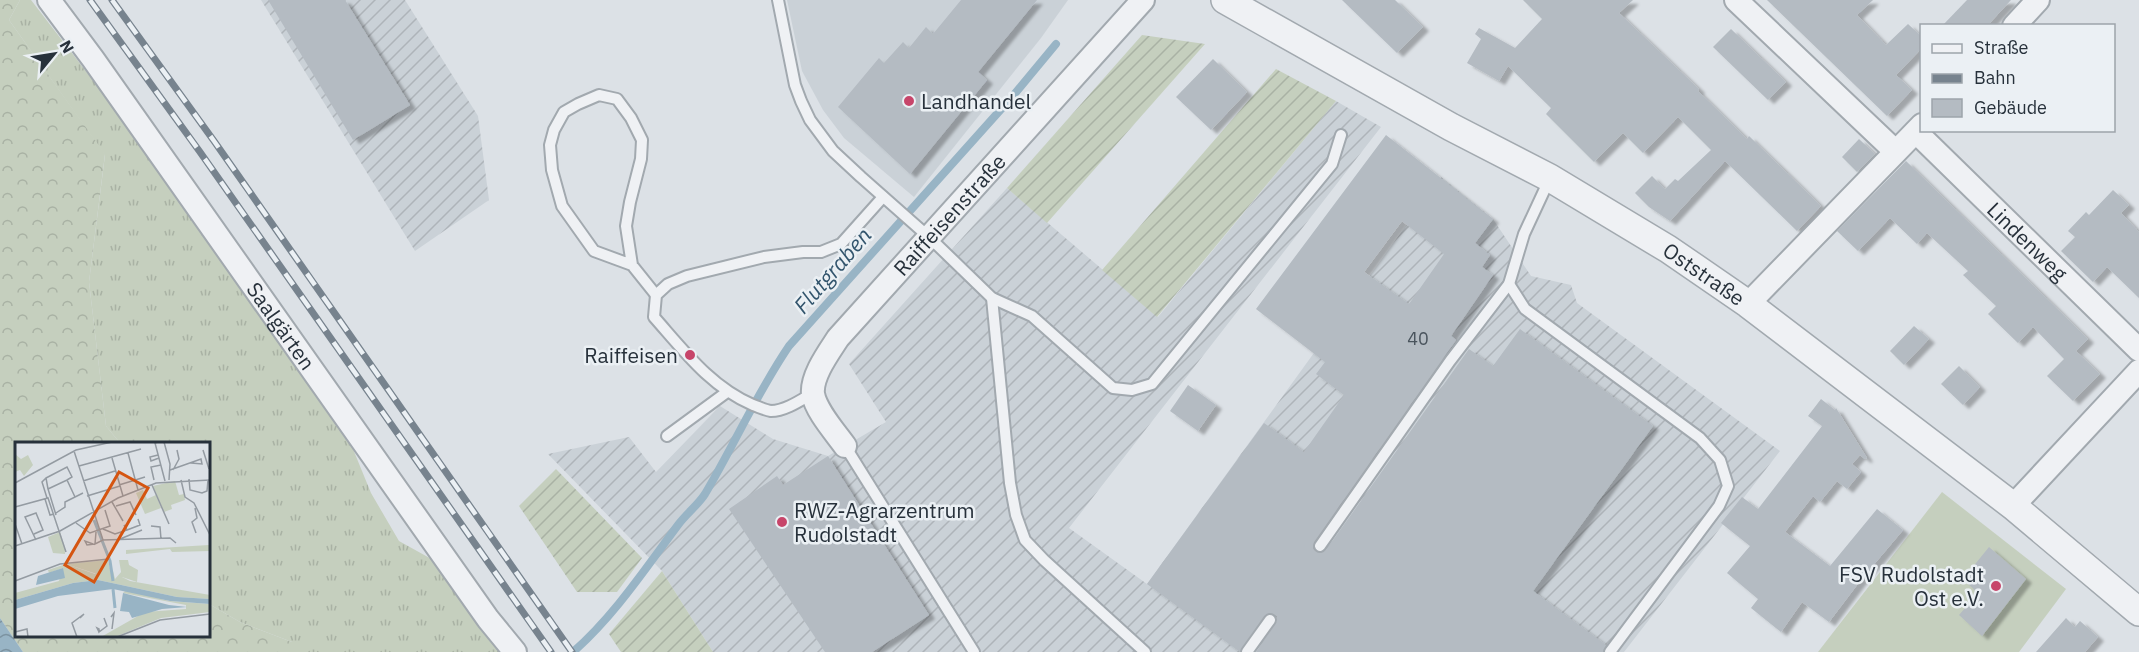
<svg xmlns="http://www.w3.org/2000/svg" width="2139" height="652" viewBox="0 0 2139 652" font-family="'IBM Plex Sans',sans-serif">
	<defs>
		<pattern id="industrial-furrows" width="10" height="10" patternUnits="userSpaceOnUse" patternTransform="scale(1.5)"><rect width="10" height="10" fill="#cad1d7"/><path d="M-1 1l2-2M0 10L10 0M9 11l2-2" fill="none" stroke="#aeb4b9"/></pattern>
		<pattern id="grass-tufts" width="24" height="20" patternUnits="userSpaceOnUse" patternTransform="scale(1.5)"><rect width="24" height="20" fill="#c5cfbe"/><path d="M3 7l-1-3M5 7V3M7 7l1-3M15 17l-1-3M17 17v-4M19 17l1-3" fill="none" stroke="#a9b2a4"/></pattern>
		<pattern id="forest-crowns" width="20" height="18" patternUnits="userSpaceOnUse" patternTransform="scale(1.5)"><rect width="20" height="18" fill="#c5cfbe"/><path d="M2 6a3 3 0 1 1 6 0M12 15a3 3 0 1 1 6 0" fill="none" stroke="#a9b2a4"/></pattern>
		<pattern id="garden-furrows" width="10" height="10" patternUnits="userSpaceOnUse" patternTransform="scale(1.5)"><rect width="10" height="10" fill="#c5cfbe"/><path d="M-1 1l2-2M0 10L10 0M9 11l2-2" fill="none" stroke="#a9b2a4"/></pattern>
		<pattern id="water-waves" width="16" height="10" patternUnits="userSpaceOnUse" patternTransform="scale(1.5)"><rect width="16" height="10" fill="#98b4c5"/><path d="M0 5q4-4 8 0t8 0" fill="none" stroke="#7c93a1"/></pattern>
		<filter id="shadow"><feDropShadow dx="6" dy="4" stdDeviation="1.5" flood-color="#0004"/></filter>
	</defs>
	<rect width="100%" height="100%" fill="#dce1e6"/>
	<polygon fill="#cad1d7" points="787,0 1068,0 1041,38 914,197 844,138 823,110 802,71"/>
	<g fill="url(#industrial-furrows)">
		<polygon points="261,0 405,0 478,116 489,200 415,251"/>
		<polygon points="1336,101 1381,127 1069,528 1147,584 1441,177 1493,219 1531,276 1571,285 1577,303 1780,451 1624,652 713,652 662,571 548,454 629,437 656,472 720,406 773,439 828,456 886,422 849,364 1007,188 1158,317"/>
	</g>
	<polygon fill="url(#grass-tufts)" points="20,0 31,0 129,127 353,449 371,493 399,541 435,561 500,652 292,652 292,642 240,622 209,604 208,444 120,443 106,426 89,282 105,155 9,20"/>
	<polygon fill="url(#forest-crowns)" points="0,0 20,0 9,20 105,154 89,282 106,426 120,443 16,444 16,636 208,636 209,604 240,622 292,642 292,652 23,652 0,618"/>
	<g fill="url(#garden-furrows)">
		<polygon points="1142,35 1205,44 1047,223 1007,188"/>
		<polygon points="1276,69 1336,101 1157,317 1102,270"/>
		<polygon points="556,469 642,558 617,592 577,592 519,506"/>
		<polygon points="662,571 713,652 621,652 609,634"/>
	</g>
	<polygon fill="#c5cfbe" points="1942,492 2066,589 2019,652 1818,652"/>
	<polygon fill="url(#water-waves)" points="0,618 23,652 0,652"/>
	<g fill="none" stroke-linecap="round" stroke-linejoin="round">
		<path stroke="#98b4c5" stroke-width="8" d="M573 652C614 616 645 569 678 525 686 514 698 505 705 494 734 445 757 393 789 346L1012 97 1056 44"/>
	</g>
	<g fill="#b4bbc2" fill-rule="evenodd" filter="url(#shadow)">
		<polygon points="268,0 345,0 410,105 353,140"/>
		<polygon points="961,0 1037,0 978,72 987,80 910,174 838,107 879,58 884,63 903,42 909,48 926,27 933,34"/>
		<polygon points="1342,0 1395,0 1423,27 1397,53"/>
		<polygon points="1523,0 1633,0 1619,13 1699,89 1698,91 1747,139 1749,136 1821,206 1797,231 1725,161 1670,221 1649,207 1635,193 1652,176 1665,189 1675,179 1678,181 1711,150 1678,117 1643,153 1623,133 1594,162 1546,114 1551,108 1508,66 1499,81 1467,63 1481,39 1475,34 1479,28 1515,48 1542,19"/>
		<polygon points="1767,0 1873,0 1857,15 1886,45 1908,24 1922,37 1922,48 1896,75 1912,90 1887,116"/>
		<polygon points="1967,0 2011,0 1987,26 1942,26"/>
		<polygon points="1731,29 1786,82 1768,100 1713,47"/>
		<polygon points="1213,59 1247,92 1211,130 1176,97"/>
		<path d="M1386 135 1493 219 1475 243 1490 255 1482 267 1493 275 1451 336 1456 340 1314 542 1313 549 1319 553 1326 550 1469 349 1493 366 1520 329 1653 426 1533 591 1606 645 1603 652H1256L1277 621V616L1270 613 1264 616 1240 652 1147 584 1264 423 1304 452 1344 395 1316 374 1325 362 1256 309ZM1402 221 1444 254 1409 304 1364 272Z"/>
		<polygon points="1859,139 1875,154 1857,172 1842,157"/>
		<polygon points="1906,161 2088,339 2076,351 2100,374 2073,401 2047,376 2064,359 2033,327 2018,343 1988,314 1996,306 1963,275 1968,271 1927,233 1917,244 1890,218 1858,251 1837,231"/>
		<polygon points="2113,190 2129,205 2121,213 2139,232 2139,298 2107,267 2093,282 2061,251 2075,237 2068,231 2086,212 2089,215"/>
		<polygon points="1914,326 1929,339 1904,365 1890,351"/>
		<polygon points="1959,366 1980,387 1963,405 1941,384"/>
		<polygon points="1188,385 1216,405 1198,431 1170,411"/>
		<polygon points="1821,399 1835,410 1836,408 1867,458 1865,459 1860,455 1852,464 1861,472 1847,489 1837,481 1820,502 1813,496 1785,532 1830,566 1877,509 1903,530 1860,581 1829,622 1802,602 1781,632 1751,608 1758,599 1727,573 1750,546 1721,523 1742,497 1758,509 1822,426 1808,416"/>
		<polygon points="828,456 929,615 872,652 825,652 729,509 777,476 783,485"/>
		<polygon points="1989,547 2026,579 1982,636 1959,615 1978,593 1963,579"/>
		<polygon points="2066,618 2075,627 2080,621 2098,637 2085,652 2036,652"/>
	</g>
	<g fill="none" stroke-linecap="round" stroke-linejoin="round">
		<defs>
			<g id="service">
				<polyline points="778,0 795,85 801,101 810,120 833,151 861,177 930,238 992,298 1032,316 1113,388 1132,390 1152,384 1332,164 1341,135"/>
				<polyline points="632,265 626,226 630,202 641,159 642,140 631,118 617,99 599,95 578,104 564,112 554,130 550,145 552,170 562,206 594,251 632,265 656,295"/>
				<polyline points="1509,284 1525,309 1700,438 1720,460 1728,486 1719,506 1610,652"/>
				<polyline points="992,298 1010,483 1016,515 1025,540 1044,560 1145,652"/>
				<path d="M813 393C801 400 785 411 771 411 765 410 759 407 753 405 711 387 684 351 654 317L656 295 668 284 687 276 764 257 803 252H821L841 244 883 197"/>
				<polyline points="667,436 727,392"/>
				<polyline points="845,446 974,652"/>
				<polyline points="1320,546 1450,361 1509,284 1524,234 1550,178"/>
				<polyline points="1247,652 1270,620"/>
			</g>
			<g id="minor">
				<path id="s1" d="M49 0 93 59 488 619 515 652"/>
				<polyline points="1736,0 1895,151"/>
				<polyline points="2014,26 2038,0"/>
				<path id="s2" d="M1916 132 2139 350"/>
				<polyline points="1748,304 1922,125"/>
				<path id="s3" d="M845 446C835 432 816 411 813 394 811 376 829 352 838 338L1143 0"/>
				<polyline points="2013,506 2139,371"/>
			</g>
			<g id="tertiary">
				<path id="s4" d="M1225 0 1451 127 1550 178 1668 249 1748 304 2013 506 2139 612"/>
			</g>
		</defs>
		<use href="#service" stroke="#a2a9af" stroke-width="14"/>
		<use href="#minor" stroke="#a2a9af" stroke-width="26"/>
		<use href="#tertiary" stroke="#a2a9af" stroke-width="30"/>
		<use href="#service" stroke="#eff1f4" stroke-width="10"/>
		<use href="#minor" stroke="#eff1f4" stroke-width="22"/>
		<use href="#tertiary" stroke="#eff1f4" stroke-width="27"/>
		<defs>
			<g id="rail">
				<polyline points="90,0 200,152 551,652"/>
				<polyline points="112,0 214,141 572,652"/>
			</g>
		</defs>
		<use href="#rail" stroke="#77838e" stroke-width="7"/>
		<use href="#rail" stroke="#ebf0f4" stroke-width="4.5" stroke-dasharray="14" stroke-linecap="butt"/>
	</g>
	<g fill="#c7456a" stroke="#ebf0f4" stroke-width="2">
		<circle cx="909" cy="101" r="6"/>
		<circle cx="690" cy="355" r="6"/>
		<circle cx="782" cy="522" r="6"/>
		<circle cx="1996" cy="586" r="6"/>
	</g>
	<g text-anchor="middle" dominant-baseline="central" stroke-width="5" stroke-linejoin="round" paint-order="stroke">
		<g font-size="18" fill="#4a545d">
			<text x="1418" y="338">40</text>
		</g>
		<g font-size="21" fill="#27313b" stroke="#ebf0f4" text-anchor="start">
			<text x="921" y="101">Landhandel</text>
			<text x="678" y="355" text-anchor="end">Raiffeisen</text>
			<text x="794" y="510">RWZ-Agrarzentrum<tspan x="794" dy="24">Rudolstadt</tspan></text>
			<text x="1984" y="574" text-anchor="end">FSV Rudolstadt<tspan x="1984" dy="24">Ost e.V.</tspan></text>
		</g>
		<g font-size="21" fill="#27313b" stroke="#ebf0f4">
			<text stroke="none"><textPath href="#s3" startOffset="290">Raiffeisenstraße</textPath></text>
			<text stroke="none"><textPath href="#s2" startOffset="156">Lindenweg</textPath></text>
			<text stroke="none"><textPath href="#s4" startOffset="552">Oststraße</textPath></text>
			<text stroke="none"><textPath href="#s1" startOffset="400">Saalgärten</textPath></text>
		</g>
		<g font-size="22" font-style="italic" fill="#33556d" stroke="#ebf0f4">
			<text transform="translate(832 270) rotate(-49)">Flutgraben</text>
		</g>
	</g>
	<g transform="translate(15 442)">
		<rect width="195" height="195" fill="#dce1e6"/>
		<path d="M160 39 164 53 169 52 170 58 156 63 157 67 149 70 138 44ZM45 90 50 106V112L38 111 33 95ZM93 118 96 131 86 127 82 132 51 122ZM104 118H113L114 123 123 128 122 140 107 135Z" fill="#c5cfbe"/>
		<path d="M195 100V109L157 110 155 107 111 112V108L194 103ZM51 122 80 132 86 127 98 129 100 137 107 129V135L115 139 195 153V157L162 155 83 138 58 141 0 158V151L44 139 48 126 34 131 33 128ZM111 148 154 159 195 162V170L146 176 100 195H86L130 170 171 167V163L108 151Z" fill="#c5cfbe"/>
		<path d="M0 12 6 17 13 13 18 23 9 34 5 28 0 30Z" fill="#c5cfbe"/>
		<path d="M128 48 132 57 141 53 146 66 130 72 121 51Z" fill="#c5cfbe"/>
		<path d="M48 126 50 136 21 143 23 134ZM83 138 162 155 195 157V162L155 159 98 147 43 154 0 167V158L58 141ZM108 151 154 163 172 165 147 167 117 176 114 170 105 169Z" fill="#98b4c5"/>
		<path fill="none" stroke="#98b4c5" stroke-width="3" d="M79 78 95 119 98 139M98 147 100 166"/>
		<path fill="none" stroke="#949ba2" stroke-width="1.5" d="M143 0 140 1 150 39M149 0 155 22 154 38M188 8 194 27M59 9 88 98 155 96 161 101M113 11 123 48M143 13 135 15 136 19 144 16M97 16 108 54M64 24 126 7M155 28 186 17 187 22 176 21M158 28 164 17 162 8M31 36 27 40 32 56M174 37 175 48 187 51 192 49 193 38M139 38 136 25 146 23M166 38 170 55 179 61 195 93M68 39 100 29M0 41 61 8 97 0M104 43 130 35M137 43 154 82M33 47 31 36 52 25 57 35 52 38M72 54 105 44M30 57 35 73 39 72M97 60 108 79M101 64 115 60 121 73M0 65 33 56 51 110M180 66 182 76 177 80 181 91M41 71 50 65V60L68 51M41 73 33 47 52 38 60 55M61 81 75 91 95 84 90 68M0 82 7 102M109 83 112 88 125 83 123 77M136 84 145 85 146 97M88 87 100 92 112 88M81 90 80 102 88 98M19 92 28 88 21 71 10 75 21 98M105 97 127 88M78 102 70 99 72 103 80 102M0 104 45 89 103 56 141 41 195 38M0 139 45 122 94 117M96 175 99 171 97 187M0 190 12 187 13 195M84 190 82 186 84 187V190L92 184 89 176M62 195 57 181 69 172 65 176M102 195 145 178 195 172"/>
		<path fill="#d55511" fill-opacity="0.15" stroke="#d55511" stroke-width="3" d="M104 30 133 46 79 140 50 123Z"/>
		<rect width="195" height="195" fill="none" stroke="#27313b" stroke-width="3"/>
	</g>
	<rect x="1920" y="24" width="195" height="108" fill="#ebf0f4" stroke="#9da4aa" stroke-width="1.5"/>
	<rect x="1932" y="44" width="30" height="9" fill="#eff1f4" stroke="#9da4aa" stroke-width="1.5"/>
	<text x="1974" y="54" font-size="18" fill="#27313b">Straße</text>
	<rect x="1932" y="74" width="30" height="9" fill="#77838e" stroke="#9da4aa" stroke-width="1.5"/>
	<text x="1974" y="84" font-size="18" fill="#27313b">Bahn</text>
	<rect x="1932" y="99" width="30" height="18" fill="#b4bbc2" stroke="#9da4aa" stroke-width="1.5"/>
	<text x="1974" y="114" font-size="18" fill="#27313b">Gebäude</text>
	<g transform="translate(54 54) rotate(60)" stroke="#ebf0f4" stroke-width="4.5" paint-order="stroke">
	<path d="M0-4.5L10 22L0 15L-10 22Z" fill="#27313b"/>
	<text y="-9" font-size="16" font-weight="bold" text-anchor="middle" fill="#27313b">N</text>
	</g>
</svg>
